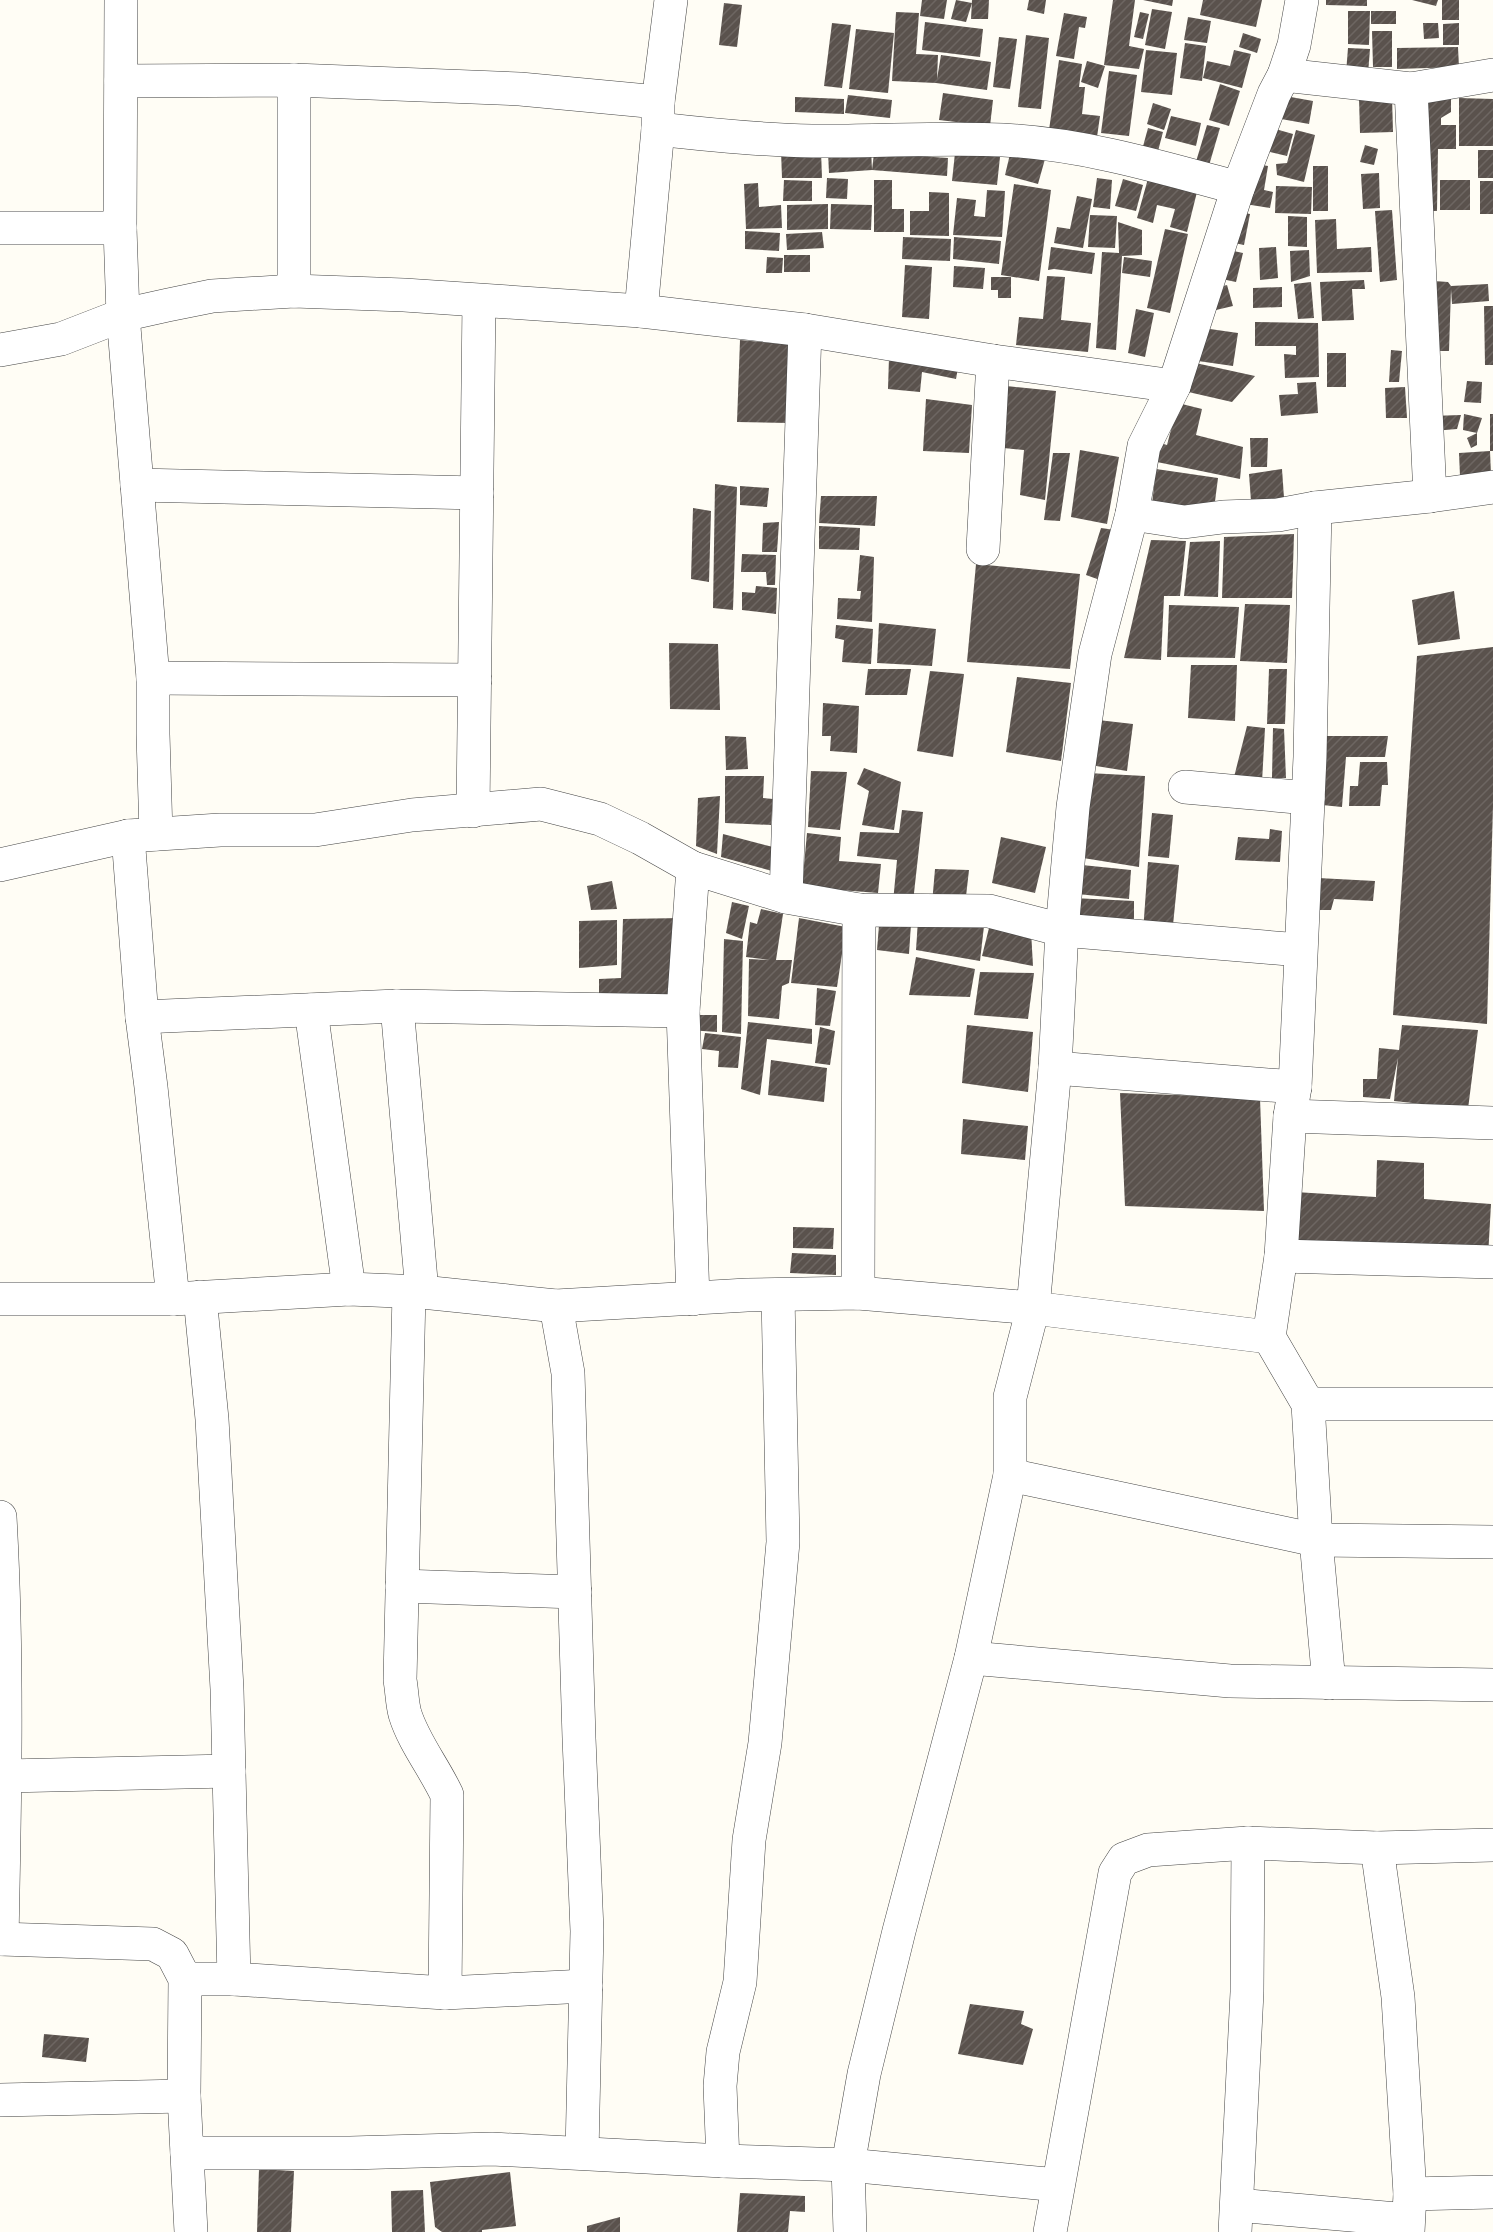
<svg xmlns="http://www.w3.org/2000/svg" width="1493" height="2232" viewBox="0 0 1493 2232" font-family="Literata,serif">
	<defs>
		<pattern id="building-hatch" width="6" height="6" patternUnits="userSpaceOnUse" patternTransform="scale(1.5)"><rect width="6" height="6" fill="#5a524d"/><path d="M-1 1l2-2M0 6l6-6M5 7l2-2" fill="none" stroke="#6d6662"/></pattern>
	</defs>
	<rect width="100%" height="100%" fill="#fffdf5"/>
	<g fill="url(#building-hatch)">
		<polygon points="922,0 947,0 944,19 920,16"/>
		<polygon points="956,0 972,3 966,22 951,19"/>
		<polygon points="972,0 989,0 988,19 971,19"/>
		<polygon points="1029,0 1046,0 1044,14 1027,10"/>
		<polygon points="1113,0 1135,0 1129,46 1144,49 1139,69 1104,65"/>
		<polygon points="1143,0 1173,0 1172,6"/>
		<polygon points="1203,0 1262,0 1256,27 1200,15"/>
		<polygon points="1326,0 1367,0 1367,6 1326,5"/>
		<polygon points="1412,0 1438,0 1436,6"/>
		<rect x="1442" y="0" width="17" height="20"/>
		<polygon points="724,3 742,5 737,47 719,45"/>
		<polygon points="1152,9 1172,12 1165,49 1145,45"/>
		<polygon points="1348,11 1370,11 1369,45 1348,44"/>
		<rect x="1371" y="11" width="25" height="13"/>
		<polygon points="896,12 919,13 916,54 938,55 937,79 941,55 991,62 987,90 936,83 892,81"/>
		<polygon points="1140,12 1149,14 1143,39 1134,37"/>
		<polygon points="1064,13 1087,17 1085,28 1079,27 1074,59 1056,56"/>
		<polygon points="1188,17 1211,21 1207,43 1184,40"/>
		<polygon points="925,22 983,29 980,57 922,50"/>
		<polygon points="832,23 851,25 842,88 824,86"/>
		<polygon points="1423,23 1438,23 1439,38 1424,39"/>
		<polygon points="1459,23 1459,45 1443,45 1443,24"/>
		<polygon points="856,29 894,33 888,93 849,89"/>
		<polygon points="1372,31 1392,31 1392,67 1373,67"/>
		<polygon points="1243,33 1261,39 1257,53 1239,47"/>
		<polygon points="1026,35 1049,38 1041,109 1018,107"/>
		<polygon points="999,37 1017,39 1010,89 993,87"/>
		<polygon points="1185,43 1206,46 1202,81 1180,78"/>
		<polygon points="1458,47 1459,67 1397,69 1397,48"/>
		<polygon points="1348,48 1370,49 1368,74 1346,73"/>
		<polygon points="1146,50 1177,53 1172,95 1141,92"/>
		<polygon points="1234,50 1251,54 1242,88 1203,78 1207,61 1230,66"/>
		<polygon points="1059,60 1082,64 1079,87 1085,87 1082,114 1100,116 1097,137 1049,130"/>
		<polygon points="1087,61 1105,66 1098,88 1081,82"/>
		<polygon points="1109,71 1137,75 1129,136 1101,133"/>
		<polygon points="1220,84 1240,91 1229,126 1209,120"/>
		<polygon points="943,93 993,100 990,126 939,120"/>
		<polygon points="1274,94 1313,101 1309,124 1270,117"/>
		<polygon points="848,95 892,100 890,118 845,113"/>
		<polygon points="795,97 844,99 844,114 795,112"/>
		<polygon points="1392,97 1393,132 1360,133 1359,98"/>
		<polygon points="1423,98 1451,98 1451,112 1441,118 1441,125 1456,125 1456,149 1438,149 1437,211 1422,211"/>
		<polygon points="1459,98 1493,99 1493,146 1459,146"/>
		<polygon points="1153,103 1171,109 1164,130 1147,124"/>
		<polygon points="1171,116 1201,123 1196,146 1165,138"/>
		<polygon points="1207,125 1220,128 1205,179 1192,175"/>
		<polygon points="1268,127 1293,134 1287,156 1262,150"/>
		<polygon points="1148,128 1163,132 1157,155 1142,150"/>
		<polygon points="1296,130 1315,135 1304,182 1277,175 1276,164 1287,163"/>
		<polygon points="1365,145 1378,149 1374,165 1360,162"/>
		<polygon points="871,148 872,170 829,173 828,152"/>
		<polygon points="1011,150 1045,159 1038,184 1005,175"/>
		<rect x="1478" y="150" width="15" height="28"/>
		<polygon points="781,151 821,151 822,178 782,178"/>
		<polygon points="874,153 948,158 947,176 872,170"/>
		<polygon points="955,153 1000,157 997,185 952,181"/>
		<polygon points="1252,163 1268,166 1264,190 1273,192 1270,208 1245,204"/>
		<rect x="1313" y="166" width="15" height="45"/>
		<polygon points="1379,173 1380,208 1363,209 1361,174"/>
		<polygon points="1149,175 1198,188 1187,232 1170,227 1175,209 1157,205 1153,223 1137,218"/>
		<polygon points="827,178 848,179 847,199 826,198"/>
		<polygon points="1097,178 1112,180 1110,209 1093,207"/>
		<polygon points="1123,179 1143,185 1136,211 1115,206"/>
		<polygon points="784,180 812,181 812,201 783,201"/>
		<polygon points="874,180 892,180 892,209 904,209 904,232 874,232"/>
		<rect x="1440" y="180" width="30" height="30"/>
		<rect x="1480" y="181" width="13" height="33"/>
		<polygon points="758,183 759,207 781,205 782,228 746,229 744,184"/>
		<polygon points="1014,184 1051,190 1039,281 1001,275"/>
		<polygon points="1276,186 1312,187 1311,214 1275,213"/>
		<polygon points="987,190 1005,191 1002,237 953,235 957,198 976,200 974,216 985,217"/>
		<polygon points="929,192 949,193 949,236 910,235 910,211 929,211"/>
		<polygon points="1077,196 1092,199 1083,248 1054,243 1057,227 1070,229"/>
		<polygon points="828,204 828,229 787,230 787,205"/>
		<polygon points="831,204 872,205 871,230 830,229"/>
		<polygon points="1392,210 1397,280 1380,282 1375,211"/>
		<polygon points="1234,211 1250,214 1244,245 1229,242"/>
		<polygon points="1090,215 1117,216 1115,248 1088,247"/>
		<polygon points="1288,216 1307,217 1307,247 1288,246"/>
		<polygon points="1336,219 1337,249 1371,247 1372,272 1317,273 1315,220"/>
		<polygon points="1118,222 1142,230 1142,255 1122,256 1116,350 1096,348 1102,252 1119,253"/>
		<polygon points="1165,229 1188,234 1170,313 1147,308"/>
		<polygon points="745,231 780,233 779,251 745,249"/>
		<polygon points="822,232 824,248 787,250 786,234"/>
		<polygon points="903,237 951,239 950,261 902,259"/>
		<polygon points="954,237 1001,241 999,264 953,259"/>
		<polygon points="1051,247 1095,253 1092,274 1054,269 1048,270"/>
		<polygon points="1276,247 1278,278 1260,280 1259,248"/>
		<polygon points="1224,249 1243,253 1236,282 1217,278"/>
		<polygon points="1309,250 1310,276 1291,282 1290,251"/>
		<rect x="784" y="255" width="26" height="17"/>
		<polygon points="767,257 783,258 782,273 766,273"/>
		<polygon points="1124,257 1152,261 1150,277 1122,273"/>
		<polygon points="905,265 932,267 929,319 902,317"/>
		<polygon points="954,266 985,268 983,289 953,287"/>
		<polygon points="1047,276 1065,277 1061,320 1091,323 1088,352 1016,345 1019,317 1043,319"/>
		<polygon points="991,277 1011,277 1011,298 998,298 998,290 991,290"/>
		<polygon points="1364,280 1365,289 1352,289 1354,320 1322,321 1320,282"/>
		<polygon points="1434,281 1448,282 1451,286 1488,284 1489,301 1452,304 1451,289 1449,351 1432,351"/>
		<polygon points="1311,282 1314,318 1298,319 1294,284"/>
		<polygon points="1227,285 1233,306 1216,310 1211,289"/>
		<polygon points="1282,287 1282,307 1253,308 1253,288"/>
		<polygon points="1484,306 1493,306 1493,365 1485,365"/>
		<polygon points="1136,309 1154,313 1145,357 1128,353"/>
		<polygon points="1255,322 1318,323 1319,377 1285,378 1284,354 1296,355 1296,346 1255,346"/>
		<polygon points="1203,328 1238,333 1233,366 1198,361"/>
		<polygon points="740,340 793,345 789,423 737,422"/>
		<polygon points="1391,350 1402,351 1399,382 1389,382"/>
		<rect x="1327" y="353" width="19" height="34"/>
		<polygon points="889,357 958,368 956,379 922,372 920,392 888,389"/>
		<polygon points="1191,362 1255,376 1232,402 1184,391"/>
		<polygon points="1467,381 1482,382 1481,403 1464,402"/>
		<polygon points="1316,382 1318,413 1281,416 1279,395 1298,394 1297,383"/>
		<polygon points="997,385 1056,391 1045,500 1020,495 1024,450 994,447"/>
		<polygon points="1405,387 1407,418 1386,418 1385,388"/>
		<polygon points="926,399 972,405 969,453 923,451"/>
		<polygon points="1178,403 1202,409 1196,435 1243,447 1240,479 1157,462 1160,443 1167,445"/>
		<polygon points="1464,414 1482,418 1477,433 1463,430"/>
		<rect x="1490" y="414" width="3" height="37"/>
		<polygon points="1461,415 1457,429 1433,431 1431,416"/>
		<polygon points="1477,433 1477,445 1471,448 1467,438"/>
		<polygon points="1250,438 1268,438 1267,467 1251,467"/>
		<polygon points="1080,450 1119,457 1107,524 1071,517"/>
		<polygon points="1490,451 1491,475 1460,476 1459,453"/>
		<polygon points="1053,453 1070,453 1060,521 1044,520"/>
		<polygon points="1156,469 1218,478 1214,509 1152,504"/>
		<polygon points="1282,469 1284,498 1251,501 1249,474"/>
		<polygon points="715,484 737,487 733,610 713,608"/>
		<polygon points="740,486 769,488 767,507 740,505"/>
		<polygon points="821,496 877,496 875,526 819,523"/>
		<polygon points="693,508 711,511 709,582 691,579"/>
		<polygon points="779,522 777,552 762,552 763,523"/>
		<polygon points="819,526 860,528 859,550 819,549"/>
		<polygon points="1101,528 1115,530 1100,580 1086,575"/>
		<polygon points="1294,534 1292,598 1222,598 1224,537"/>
		<polygon points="1151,540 1186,541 1180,596 1164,596 1161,660 1124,658"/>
		<polygon points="1220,541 1218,597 1184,596 1190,542"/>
		<polygon points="742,554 776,555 775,585 767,585 766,572 741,572"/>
		<polygon points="860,555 874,557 872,622 837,619 838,598 860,599 861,591 857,591"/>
		<polygon points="976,564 1080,574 1070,669 967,662"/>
		<polygon points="756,586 777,588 776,614 742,610 742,592 755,593"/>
		<polygon points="1454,591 1460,639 1418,645 1412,600"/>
		<polygon points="1245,604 1290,605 1287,663 1240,661"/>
		<polygon points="1169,605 1239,607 1235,658 1167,657"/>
		<polygon points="879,623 936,629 932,666 877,663"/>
		<polygon points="836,625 873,629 871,664 842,662 844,640 835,638"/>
		<polygon points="669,643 718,644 720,710 670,709"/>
		<polygon points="1493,647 1493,806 1487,1024 1393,1015 1417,656"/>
		<polygon points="1191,665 1237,665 1235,721 1188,718"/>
		<polygon points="868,669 911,669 907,695 865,695"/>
		<polygon points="1269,669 1287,669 1285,724 1267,724"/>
		<polygon points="930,671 964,674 953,757 917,751"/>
		<polygon points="1017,677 1071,683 1061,761 1006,752"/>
		<polygon points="823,703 859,706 857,753 830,751 831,736 822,736"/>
		<polygon points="1098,720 1133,724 1127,771 1090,765"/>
		<polygon points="1247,726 1265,728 1262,782 1233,781"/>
		<polygon points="1273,728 1284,729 1286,778 1272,778"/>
		<polygon points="725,736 746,737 748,769 726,770"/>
		<polygon points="1327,736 1388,736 1385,757 1346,757 1342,807 1322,805"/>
		<polygon points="1360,762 1387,762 1388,785 1382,785 1380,806 1349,806 1350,786 1358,786"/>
		<polygon points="864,768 901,782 894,830 862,825 869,791 857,784"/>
		<polygon points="811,771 847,772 840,830 808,827"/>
		<polygon points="1088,773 1145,776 1139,867 1077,857"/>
		<polygon points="725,776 764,776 763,798 773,799 771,825 725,823"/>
		<polygon points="720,796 717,854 696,846 698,798"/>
		<polygon points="902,810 923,812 913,902 893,902 897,860 857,856 860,832 899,833"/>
		<polygon points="1152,813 1173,815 1169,858 1148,856"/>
		<polygon points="1270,829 1282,831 1280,862 1235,860 1238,837 1269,839"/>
		<polygon points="807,833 841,837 839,861 881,864 878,893 802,887"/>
		<polygon points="723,834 773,847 772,871 721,857"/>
		<polygon points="1001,837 1046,847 1035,893 992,883"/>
		<polygon points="1148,862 1179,865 1172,935 1143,932"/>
		<polygon points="1082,865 1131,870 1129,899 1077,894"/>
		<polygon points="935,869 969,870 965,905 932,904"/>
		<polygon points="1318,878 1375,881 1373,901 1334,899 1331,910 1316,910"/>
		<polygon points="612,881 617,909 591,910 587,886"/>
		<polygon points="1073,898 1134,901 1134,930 1072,925"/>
		<polygon points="732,902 749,906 742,939 726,933"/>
		<polygon points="761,909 783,914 776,960 792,960 789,983 782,986 779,1019 748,1016 749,959 769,960 746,957 750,922 757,924"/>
		<polygon points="682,918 676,997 599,997 599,979 621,978 623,919"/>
		<polygon points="799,918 846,927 837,987 791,983"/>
		<polygon points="617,920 617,965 579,968 579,921"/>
		<polygon points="918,920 984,926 980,961 916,950"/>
		<polygon points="911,924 909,954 877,950 879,925"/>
		<polygon points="989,928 1031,931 1033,966 982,956"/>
		<polygon points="724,939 743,941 741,1034 722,1032"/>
		<polygon points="916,957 975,969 970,997 909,995"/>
		<polygon points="980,972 1034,973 1028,1019 974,1015"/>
		<polygon points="817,988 836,991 830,1026 815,1025"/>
		<polygon points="690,1015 717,1015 717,1032 689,1030"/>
		<polygon points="748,1022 812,1029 812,1044 767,1039 760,1095 741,1089"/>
		<polygon points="967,1025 1033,1032 1028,1092 962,1083"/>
		<polygon points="1402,1025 1478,1030 1468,1109 1394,1101 1398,1058 1390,1099 1363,1097 1363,1079 1377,1079 1379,1048 1399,1050"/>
		<polygon points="820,1027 835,1031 830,1065 815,1063"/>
		<polygon points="705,1033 741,1037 738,1068 718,1067 719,1051 702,1049"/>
		<polygon points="771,1060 827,1068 824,1102 768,1095"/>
		<polygon points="1120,1093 1260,1098 1264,1211 1125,1206"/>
		<polygon points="963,1119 1028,1126 1025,1160 961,1154"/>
		<polygon points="1377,1160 1424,1163 1424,1199 1491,1204 1488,1257 1288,1243 1295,1192 1376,1197"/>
		<polygon points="793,1227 834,1228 833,1249 793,1248"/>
		<polygon points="792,1253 836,1255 836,1275 790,1273"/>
		<polygon points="970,2004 1024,2011 1021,2024 1033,2029 1023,2065 958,2054"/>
		<polygon points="44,2034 89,2038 86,2062 42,2057"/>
		<polygon points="259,2169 294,2171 291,2232 257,2232"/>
		<polygon points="510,2172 516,2226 482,2230 482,2232 442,2232 435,2227 430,2182"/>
		<polygon points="423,2190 425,2232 392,2232 391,2191"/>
		<polygon points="740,2193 805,2196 805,2212 790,2211 788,2232 737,2232"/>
		<polygon points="620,2217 620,2232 587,2232 587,2226"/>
	</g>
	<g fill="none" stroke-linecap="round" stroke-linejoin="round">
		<defs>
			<g id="minor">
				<polyline points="121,0 120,228 123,315 153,678 153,734 156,834"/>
				<polyline points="1284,75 1411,89 1493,75"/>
				<polyline points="121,81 294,80 520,89 658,102"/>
				<polyline points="1411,89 1430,496"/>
				<path d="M658 129C710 135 760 140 812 141 876 142 939 137 1003 140 1084 144 1161 167 1238 188"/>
				<polyline points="0,228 120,228"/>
				<polyline points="294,291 294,80"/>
				<polyline points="641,311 658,129 658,102 671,0"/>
				<polyline points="0,350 61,339 123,315 168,305 212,296 294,291 404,295 641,311 805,330 993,361 1174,386"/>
				<polyline points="137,485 477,493"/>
				<polyline points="1315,508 1310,757 1295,1087 1290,1116 1281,1256 1269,1337 1308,1404 1316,1540 1329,1683"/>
				<polyline points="1132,514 1184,522 1223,517 1278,515 1315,508 1430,496 1493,487"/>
				<polyline points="983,549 993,361"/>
				<polyline points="153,678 475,680"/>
				<polyline points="1185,787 1308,798"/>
				<polyline points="473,811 479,301"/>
				<polyline points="128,836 142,1017 151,1087 173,1299"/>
				<polyline points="0,865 128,836 220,830 315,830 412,815 541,804 600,819 640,838 693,868 786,897 859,910 989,911 1062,930 1300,950"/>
				<polyline points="693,868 683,1011 693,1299"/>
				<polyline points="786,897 805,330"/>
				<polyline points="397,1006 422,1292"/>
				<polyline points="311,1010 349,1289"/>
				<polyline points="142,1017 397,1006 683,1011"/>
				<polyline points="1055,1068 1295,1087"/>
				<polyline points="1290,1116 1493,1123"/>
				<polyline points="1281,1256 1493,1262"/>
				<path d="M409 1293 400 1680C402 1691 402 1703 405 1714 414 1743 434 1767 447 1795L445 1993"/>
				<polyline points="858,1293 859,910"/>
				<polyline points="200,1297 212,1419 227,1689 234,1979"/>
				<polyline points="0,1299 173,1299 349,1289 422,1292 556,1306 747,1295 858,1293 1033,1308 1269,1337"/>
				<polyline points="556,1306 568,1373 579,1738 587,1931 582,2153"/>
				<polyline points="1308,1404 1493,1404"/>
				<polyline points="1010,1475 1316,1540 1493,1542"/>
				<path d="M0 1517C8 1657 5 1798 2 1939"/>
				<polyline points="402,1586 575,1592"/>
				<polyline points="971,1658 1230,1681 1493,1685"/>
				<polyline points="6,1776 229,1771"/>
				<polyline points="1377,1848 1398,1997 1410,2194 1408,2232"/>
				<polyline points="0,1939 153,1944 172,1954 185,1979 184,2096 191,2232"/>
				<polyline points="185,1979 234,1979 445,1993 586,1986"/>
				<polyline points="0,2100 184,2096"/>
				<polyline points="187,2153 350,2153 492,2149 723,2161 848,2165 1058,2185"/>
				<polyline points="723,2161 720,2086 723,2052 740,1982 749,1840 765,1743 783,1542 778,1295"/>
				<polyline points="1410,2194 1493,2192"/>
				<polyline points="1237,2205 1408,2220"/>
				<polyline points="850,2232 848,2165 864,2074 899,1931 971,1658 1010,1475 1010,1397 1033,1308 1055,1068 1062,930 1073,807 1095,654 1132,514 1144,446 1174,386 1238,188 1274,94 1284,75 1294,45 1302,0"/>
				<polyline points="1050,2232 1115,1873 1124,1859 1148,1850 1248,1843 1377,1848 1493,1845"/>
				<polyline points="1235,2232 1247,1992 1248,1843"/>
			</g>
		</defs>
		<use href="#minor" stroke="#444" stroke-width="34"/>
		<use href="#minor" stroke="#fff" stroke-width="33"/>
	</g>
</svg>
